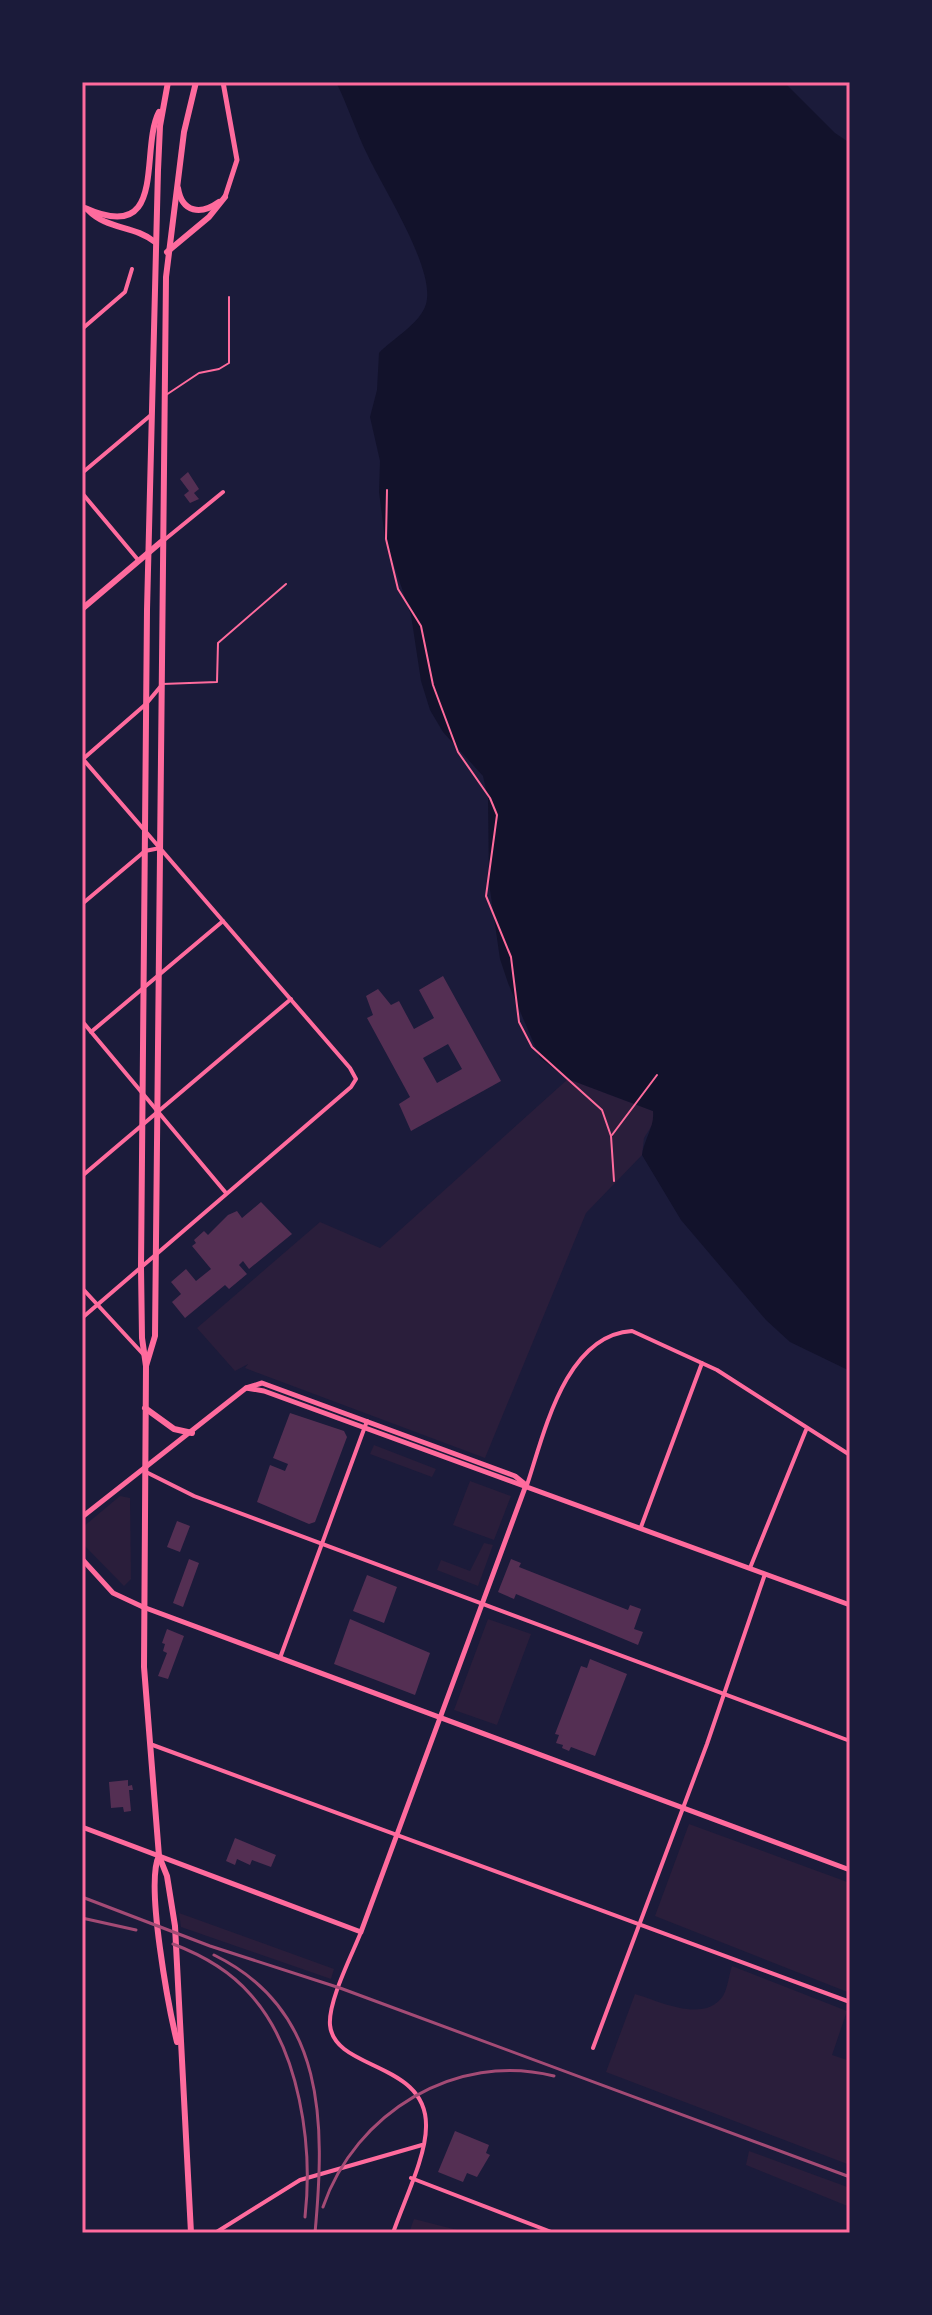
<svg xmlns="http://www.w3.org/2000/svg" width="932" height="2315" viewBox="0 0 932 2315" font-family="'Roboto Serif',serif">
	<rect width="100%" height="100%" fill="#1b1b3a"/>
	<g fill="#2a1e3b">
		<polygon points="568,1079 653,1111 654,1122 644,1138 642,1155 586,1213 485,1458 245,1368 248,1364 235,1371 197,1328 320,1222 380,1248"/>
		<polygon points="374,1445 436,1469 432,1477 370,1454"/>
		<polygon points="470,1481 511,1496 494,1540 453,1525"/>
		<polygon points="120,1496 130,1498 131,1579 124,1586 82,1543 83,1527"/>
		<polygon points="484,1543 493,1545 478,1586 437,1570 441,1560 470,1571"/>
		<polygon points="488,1619 531,1634 497,1725 454,1710"/>
		<polygon points="689,1824 850,1883 850,1993 655,1916"/>
		<polygon points="179,1913 334,1969 331,1979 181,1927"/>
		<path d="M732 1966 847 2011 832 2055 850 2061V2165L606 2072 635 1994C659 2001 704 2024 723 1996 728 1988 729 1974 732 1966Z"/>
		<polygon points="749,2151 850,2188 850,2207 746,2165"/>
		<polygon points="414,2219 469,2233 409,2233"/>
	</g>
	<path fill="#12122b" d="M336 82H784L835 133 850 143V1371L790 1342 766 1320 681 1220 642 1155C644 1139 655 1126 653 1111L568 1079 540 1058 508 983 500 959 489 883 488 798 483 776 443 732 430 710 421 681 411 615 385 539 379 492 380 461 370 417 377 390 379 353C392 339 420 324 426 304 436 270 383 188 368 156 356 132 348 106 336 82Z"/>
	<g fill="#542f53" fill-rule="evenodd">
		<polygon points="188,472 199,489 194,493 199,499 190,503 184,495 189,491 180,479"/>
		<path d="M443 976 501 1081 411 1131 399 1104 410 1097 367 1018 373 1015 366 996 378 989 391 1005 399 1001 414 1029 434 1018 419 990ZM448 1044 462 1069 437 1083 423 1058Z"/>
		<polygon points="261,1202 292,1234 249,1269 243,1261 239,1265 247,1274 229,1289 225,1285 185,1318 172,1302 181,1294 171,1282 186,1269 196,1281 211,1269 192,1246 196,1243 194,1240 204,1231 208,1235 228,1215 237,1211 242,1218"/>
		<polygon points="290,1413 344,1431 347,1437 315,1522 309,1524 257,1502 270,1465 285,1471 288,1464 273,1458"/>
		<polygon points="177,1521 190,1526 180,1552 167,1547"/>
		<polygon points="189,1559 199,1563 183,1607 173,1603"/>
		<polygon points="511,1559 521,1563 519,1567 628,1610 630,1605 641,1609 634,1629 643,1632 638,1645 516,1594 514,1599 498,1592"/>
		<polygon points="367,1575 397,1587 384,1623 353,1611"/>
		<polygon points="350,1619 430,1653 415,1695 334,1664"/>
		<polygon points="167,1629 184,1636 168,1679 158,1676 167,1653 163,1651 165,1644 162,1643"/>
		<polygon points="590,1659 627,1674 595,1756 571,1747 569,1751 562,1748 563,1745 556,1743 559,1735 555,1734 581,1666 587,1668"/>
		<polygon points="128,1780 128,1786 132,1785 133,1790 129,1790 131,1811 124,1812 123,1807 111,1808 109,1782"/>
		<polygon points="235,1838 276,1855 271,1867 252,1860 250,1865 237,1859 235,1865 226,1861"/>
		<polygon points="455,2131 489,2145 486,2153 490,2155 477,2177 467,2173 463,2182 438,2172"/>
	</g>
	<g fill="none" stroke-linecap="round" stroke-linejoin="round">
		<g stroke="#ff6b9d" stroke-width="2">
			<polyline points="387,490 386,539 398,589 421,626 433,685 458,752 490,798 497,815 486,896 511,957 519,1022 532,1047 602,1110 611,1136 614,1181"/>
			<polyline points="612,1135 657,1075"/>
		</g>
		<g stroke="#ff6b9d" stroke-width="2">
			<polyline points="166,395 199,373 219,369 229,363 229,297"/>
			<polyline points="162,684 217,682 218,643 286,584"/>
		</g>
		<g stroke="#ff6b9d" stroke-width="4">
			<polyline points="82,329 125,292 132,269"/>
			<polyline points="82,473 151,415"/>
			<polyline points="82,493 139,561"/>
			<polyline points="163,541 223,492"/>
			<polyline points="82,758 350,1068 356,1079 351,1087 82,1318"/>
			<polyline points="83,759 146,704 161,686"/>
			<polyline points="82,904 145,851 160,848"/>
			<polyline points="82,1021 226,1193"/>
			<polyline points="91,1032 223,921"/>
			<polyline points="82,1176 291,999"/>
			<polyline points="82,1288 143,1354"/>
			<polyline points="146,1472 194,1496 850,1741"/>
			<path d="M527 1485C544 1434 565 1335 632 1331L717 1370 850 1455"/>
			<polyline points="641,1527 702,1363"/>
			<polyline points="750,1568 806,1430"/>
			<polyline points="280,1658 367,1421"/>
			<polyline points="150,1744 850,2002"/>
			<path d="M361 1932C352 1955 328 2001 330 2025 334 2071 428 2061 426 2127 426 2157 403 2203 393 2233"/>
			<polyline points="593,2048 707,1744 765,1574"/>
			<polyline points="411,2178 554,2233"/>
			<polyline points="215,2233 300,2180 422,2145"/>
		</g>
		<g stroke="#ff6b9d" stroke-width="5">
			<polyline points="223,82 237,160 225,197"/>
			<polyline points="246,1388 264,1391 850,1605"/>
			<polyline points="82,1517 246,1388 262,1383 515,1476 526,1485"/>
			<polyline points="143,1607 850,1870"/>
			<polyline points="82,1827 361,1932 526,1485"/>
		</g>
		<polyline stroke="#ff6b9d" stroke-width="5" points="82,1559 113,1593 143,1607"/>
		<polyline stroke="#ff6b9d" stroke-width="6" points="82,609 161,542"/>
		<g stroke="#ff6b9d" stroke-width="6">
			<polyline points="168,82 160,126 158,170 147,610 141,1267 142,1338 146,1366 144,1667 159,1856 167,1876 175,1926 191,2233"/>
			<path d="M178 188C182 213 201 215 219 202"/>
			<path d="M85 208C169 246 139 150 159 112"/>
			<path d="M88 210C107 230 134 225 155 242"/>
			<polyline points="167,252 209,217 225,197"/>
			<polyline points="146,1366 155,1336 166,277 184,132 196,82"/>
			<polyline points="145,1408 174,1429 192,1433"/>
			<path d="M159 1856C145 1883 169 2009 177 2042"/>
		</g>
		<g stroke="#a44b75" stroke-width="3">
			<polyline points="82,1897 210,1946 340,1988 850,2177"/>
			<polyline points="82,1918 136,1930"/>
			<path d="M173 1944C202 1955 230 1971 250 1994 300 2049 313 2146 305 2217"/>
			<path d="M214 1955C327 2010 325 2124 315 2233"/>
			<path d="M323 2207C355 2113 456 2051 554 2076"/>
		</g>
	</g>
	<rect width="932" height="2315" fill="none" stroke="#1b1b3a" stroke-width="168"/>
	<rect x="84" y="84" width="764" height="2147" fill="none" stroke="#ff6b9d" stroke-width="3"/>
</svg>
